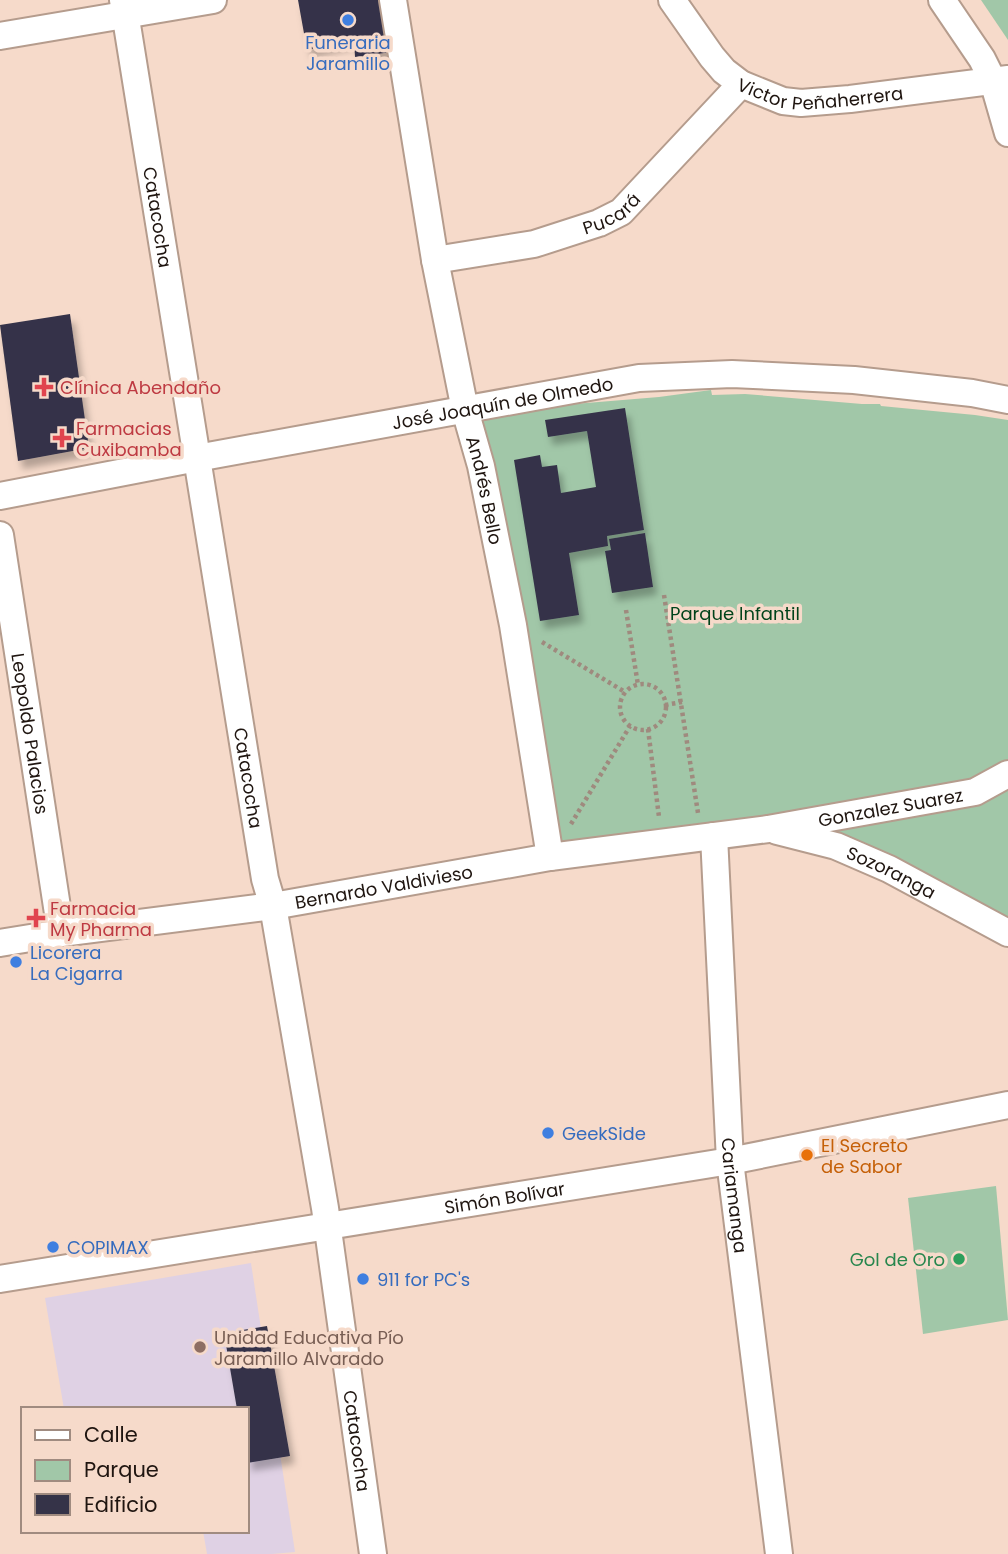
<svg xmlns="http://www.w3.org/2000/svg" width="1008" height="1554" viewBox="0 0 1008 1554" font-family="Poppins,sans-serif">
	<defs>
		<filter id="shadow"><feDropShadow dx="4.5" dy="8" stdDeviation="3.5" flood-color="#0004"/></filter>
	</defs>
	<rect width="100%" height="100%" fill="#f6daca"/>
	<polygon fill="#dfd1e4" points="251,1263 295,1552 272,1554 207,1554 203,1531 247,1531 247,1409 64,1409 45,1298"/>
	<g fill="#a1c7a8">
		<polygon points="981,0 1008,0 1008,40"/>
		<polygon points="711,390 712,395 745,394 862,404 880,404 881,406 975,415 1008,420 1008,933 768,829 550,857 470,420 502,410 659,397"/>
		<polygon points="996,1186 1008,1320 923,1334 908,1198"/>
	</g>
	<g fill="#353348" filter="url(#shadow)">
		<polygon points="298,0 390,0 399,51 355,57 354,40 307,50"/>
		<polygon points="70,314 89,448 18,461 0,325"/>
		<polygon points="625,408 644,530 607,536 608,546 569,553 579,615 540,621 514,460 540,455 542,467 557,465 561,493 596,487 587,431 548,437 545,420"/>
		<polygon points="645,533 653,587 612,593 605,551 611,550 609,539"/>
		<polygon points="267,1326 290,1456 247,1463 247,1409 237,1409 224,1333"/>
	</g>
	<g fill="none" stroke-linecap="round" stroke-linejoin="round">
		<defs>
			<g id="minor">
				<path id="s1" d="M123 0 265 879 273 906 325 1208 373 1554"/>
				<path id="s2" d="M393 0 435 260 465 410 481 466 513 625 550 857"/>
				<path id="s3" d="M672 0 712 57 724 71 741 84 783 101 801 103 850 99 1008 79"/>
				<polyline points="942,0 982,59 993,81 1008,133"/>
				<polyline points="0,36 213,0"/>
				<path id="s4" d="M435 260 534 244 599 223 621 212 741 84"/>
				<path id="s5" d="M0 496 197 458 639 378 732 374 854 380 972 393 1008 400"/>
				<path id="s6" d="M0 535 61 933"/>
				<path id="s7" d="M777 831 836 846 889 869 1008 933"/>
				<path id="s8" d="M714 836 730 1161 779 1554"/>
				<path id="s9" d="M0 943 61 933 273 906 550 857 768 829 975 792 1008 774"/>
				<path id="s10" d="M0 1279 730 1161 1008 1105"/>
			</g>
		</defs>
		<use href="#minor" stroke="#b59c8d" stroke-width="30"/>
		<g stroke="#9f8a7e" stroke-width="4.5" stroke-dasharray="3.5 3.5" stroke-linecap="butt">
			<polyline points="664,595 698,813"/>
			<polyline points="626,610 638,685"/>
			<polyline points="542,642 625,692"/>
			<circle cx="643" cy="707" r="23"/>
			<polyline points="665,705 682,702"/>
			<polyline points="648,729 659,817"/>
			<polyline points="571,824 630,726"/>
		</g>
		<use href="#minor" stroke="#fff" stroke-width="26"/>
	</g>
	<g fill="#3f7fe0" stroke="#f6daca" stroke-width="2.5">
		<circle cx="348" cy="20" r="7"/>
		<circle cx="16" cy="962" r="7"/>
		<circle cx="548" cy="1133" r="7"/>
		<circle cx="53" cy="1247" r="7"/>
		<circle cx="363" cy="1279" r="7"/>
	</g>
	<g fill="#e0444e" stroke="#f6daca" stroke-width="2.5">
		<path d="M40.5 376.5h7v7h7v7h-7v7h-7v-7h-7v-7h7z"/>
		<path d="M58.5 427.5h7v7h7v7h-7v7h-7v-7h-7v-7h7z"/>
		<path d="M32.5 907.5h7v7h7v7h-7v7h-7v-7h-7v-7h7z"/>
	</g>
	<circle fill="#e8710a" stroke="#f6daca" stroke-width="2.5" cx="807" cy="1155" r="7"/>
	<circle fill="#2e9e5b" stroke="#f6daca" stroke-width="2.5" cx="959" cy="1259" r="7"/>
	<circle fill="#8d6e63" stroke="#f6daca" stroke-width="2.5" cx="200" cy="1347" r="7"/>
	<g text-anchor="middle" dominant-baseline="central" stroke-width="7" stroke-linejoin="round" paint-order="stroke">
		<g font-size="18" fill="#366cbe" stroke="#f6daca" text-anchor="start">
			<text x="348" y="42" text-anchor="middle">Funeraria<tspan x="348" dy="21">Jaramillo</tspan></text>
			<text x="30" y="952">Licorera<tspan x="30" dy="21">La Cigarra</tspan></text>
			<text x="562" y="1133">GeekSide</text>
			<text x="67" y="1247">COPIMAX</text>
			<text x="377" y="1279">911 for PC's</text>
		</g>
		<g font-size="18" fill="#1f1510" stroke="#f6daca">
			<text stroke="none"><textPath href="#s3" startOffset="191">Victor Peñaherrera</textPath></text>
			<text stroke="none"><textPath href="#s4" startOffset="184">Pucará</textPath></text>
			<text stroke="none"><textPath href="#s1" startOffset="220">Catacocha</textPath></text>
			<text stroke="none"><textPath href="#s5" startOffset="511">José Joaquín de Olmedo</textPath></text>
			<text stroke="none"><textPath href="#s2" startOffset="499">Andrés Bello</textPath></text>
			<text stroke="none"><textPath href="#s6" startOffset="201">Leopoldo Palacios</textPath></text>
			<text stroke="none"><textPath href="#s1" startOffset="788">Catacocha</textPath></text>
			<text stroke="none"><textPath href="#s9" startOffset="901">Gonzalez Suarez</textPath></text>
			<text stroke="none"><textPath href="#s7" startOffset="122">Sozoranga</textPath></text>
			<text stroke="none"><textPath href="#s9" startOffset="388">Bernardo Valdivieso</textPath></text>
			<text stroke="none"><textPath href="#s8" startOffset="360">Cariamanga</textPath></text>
			<text stroke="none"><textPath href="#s10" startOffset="511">Simón Bolívar</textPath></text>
			<text stroke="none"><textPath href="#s1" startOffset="1460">Catacocha</textPath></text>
		</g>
		<g font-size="18" fill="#be3a42" stroke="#f6daca" text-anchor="start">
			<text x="60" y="387">Clínica Abendaño</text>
			<text x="76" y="428">Farmacias<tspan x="76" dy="21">Cuxibamba</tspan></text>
			<text x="50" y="908">Farmacia<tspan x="50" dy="21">My Pharma</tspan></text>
		</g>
		<g font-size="18" fill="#00431a" stroke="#f6daca">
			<text x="735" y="613">Parque Infantil</text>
		</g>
		<g font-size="18" fill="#c56008" stroke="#f6daca" text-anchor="start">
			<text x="821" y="1145">El Secreto<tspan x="821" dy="21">de Sabor</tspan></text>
		</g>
		<g font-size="18" fill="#27864d" stroke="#f6daca" text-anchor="end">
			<text x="945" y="1259">Gol de Oro</text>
		</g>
		<g font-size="18" fill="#785e54" stroke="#f6daca" text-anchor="start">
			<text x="214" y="1337">Unidad Educativa Pío<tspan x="214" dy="21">Jaramillo Alvarado</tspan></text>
		</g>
	</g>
	<rect x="21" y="1407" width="228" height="126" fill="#f6daca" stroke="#a08b80" stroke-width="2"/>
	<rect x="35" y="1430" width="35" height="10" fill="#ffffff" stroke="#a08b80" stroke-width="2"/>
	<text x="84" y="1442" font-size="21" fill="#1f1510">Calle</text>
	<rect x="35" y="1460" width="35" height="21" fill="#a1c7a8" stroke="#a08b80" stroke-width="2"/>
	<text x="84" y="1477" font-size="21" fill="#1f1510">Parque</text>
	<rect x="35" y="1494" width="35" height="21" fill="#353348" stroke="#a08b80" stroke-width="2"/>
	<text x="84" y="1512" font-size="21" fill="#1f1510">Edificio</text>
</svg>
